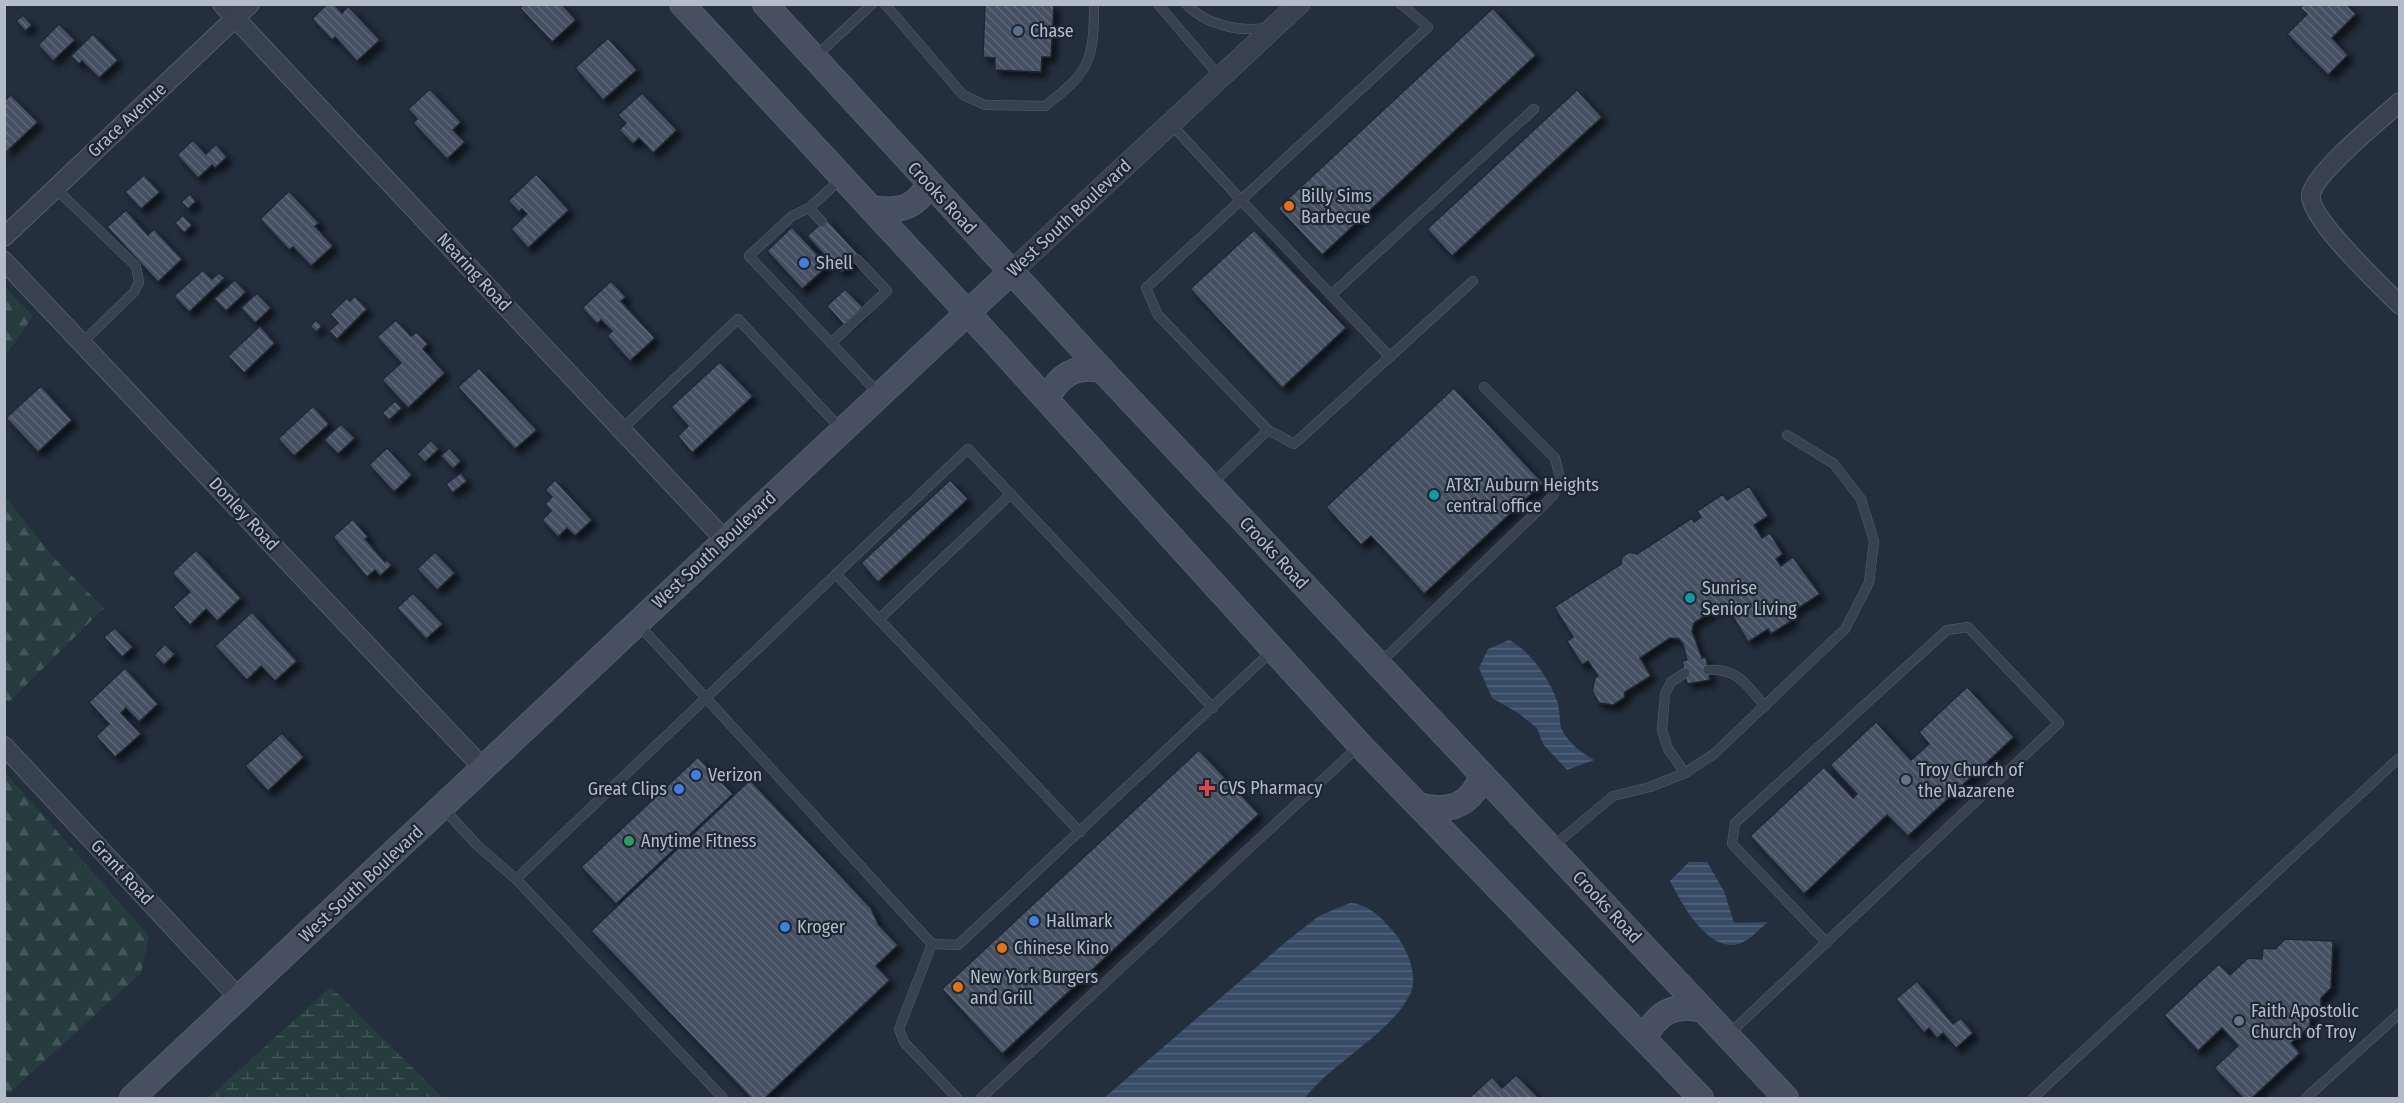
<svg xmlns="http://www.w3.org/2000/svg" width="2404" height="1103" viewBox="0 0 2404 1103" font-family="'Fira Sans Condensed',sans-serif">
	<defs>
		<pattern id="forest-firs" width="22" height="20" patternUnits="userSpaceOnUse" patternTransform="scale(1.5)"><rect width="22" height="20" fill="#263c3f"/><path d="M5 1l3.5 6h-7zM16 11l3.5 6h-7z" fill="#435659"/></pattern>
		<pattern id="wetland-marsh" width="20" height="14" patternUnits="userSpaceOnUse" patternTransform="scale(1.5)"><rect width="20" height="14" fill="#263c3f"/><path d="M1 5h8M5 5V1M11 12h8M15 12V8" fill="none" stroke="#435659"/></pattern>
		<pattern id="water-rules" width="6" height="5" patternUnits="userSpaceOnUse" patternTransform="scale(1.5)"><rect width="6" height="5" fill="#394c67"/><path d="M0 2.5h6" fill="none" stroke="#53647b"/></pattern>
		<pattern id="building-back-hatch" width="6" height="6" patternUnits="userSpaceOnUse" patternTransform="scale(1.5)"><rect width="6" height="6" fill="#455162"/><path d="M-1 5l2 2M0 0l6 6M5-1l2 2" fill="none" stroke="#5d6877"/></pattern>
		<filter id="shadow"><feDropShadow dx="5.5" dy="5.5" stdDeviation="3" flood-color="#0009"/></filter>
	</defs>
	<rect width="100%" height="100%" fill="#242f3e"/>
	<g fill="url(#forest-firs)">
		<polygon points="5,287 33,316 5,356"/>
		<polygon points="5,496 54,558 104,608 9,702 4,699"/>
		<polygon points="4,771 149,936 141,973 5,1097"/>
	</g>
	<polygon fill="url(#wetland-marsh)" points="331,987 443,1098 208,1098"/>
	<g fill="url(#water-rules)">
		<path d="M1509 640C1530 651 1549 678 1557 701 1561 710 1558 724 1563 732 1570 744 1582 753 1594 760L1567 770 1543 744 1537 728 1518 713 1492 698 1479 668 1488 649Z"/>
		<path d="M1689 862H1707L1724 891 1734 923 1768 922C1758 930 1747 944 1733 945 1704 946 1681 902 1670 881Z"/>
		<path d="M1350 903C1370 904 1385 921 1397 936 1407 950 1418 974 1411 992 1394 1032 1332 1062 1305 1098H1104L1287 941 1319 916Z"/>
	</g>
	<g fill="url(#building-back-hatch)" stroke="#1f2835" stroke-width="1.5" filter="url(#shadow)">
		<polygon points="327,4 334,4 342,13 348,6 380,40 357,61 335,37 332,40 312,19"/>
		<polygon points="524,4 562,4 576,20 552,42 520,8"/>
		<polygon points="985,4 1054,4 1051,57 1042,57 1041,72 995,70 995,58 983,57"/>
		<polygon points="2304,4 2346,4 2356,14 2332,38 2348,55 2328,75 2287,34 2307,14 2300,8"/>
		<polygon points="1493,8 1536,55 1322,255 1278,208"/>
		<polygon points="23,15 32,25 25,31 16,21"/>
		<polygon points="59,24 75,40 53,61 38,45"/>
		<polygon points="93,34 118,60 99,78 82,61 79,64 71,56"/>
		<polygon points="608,38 637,70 603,100 575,68"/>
		<polygon points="430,89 461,122 453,130 465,142 447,159 413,123 417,119 408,109"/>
		<polygon points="1577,90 1602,117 1452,256 1427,229"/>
		<polygon points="642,93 677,130 653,153 639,138 633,144 619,130 626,123 618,115"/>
		<polygon points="11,95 38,122 5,153 4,101"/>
		<polygon points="193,140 206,154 216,144 227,157 215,168 212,165 198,178 177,155"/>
		<polygon points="536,174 569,210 528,248 511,229 527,214 522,209 519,212 508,201"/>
		<polygon points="144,175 160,192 141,209 125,192"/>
		<polygon points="289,191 319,223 315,226 333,246 311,266 293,247 289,250 260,219"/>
		<polygon points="190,194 196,201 188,209 181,202"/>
		<polygon points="126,210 148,235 154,229 182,259 158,282 107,227"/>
		<polygon points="183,215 192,225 184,233 175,223"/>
		<polygon points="826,219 860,256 841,273 807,236"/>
		<polygon points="792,227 828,266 802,289 767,251"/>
		<polygon points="1254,230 1346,328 1282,388 1190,289"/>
		<polygon points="203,270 212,279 219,273 225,278 189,312 174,296"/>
		<polygon points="235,280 246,292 226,311 214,299"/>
		<polygon points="611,281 626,297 621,301 655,338 630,361 607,336 612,331 601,320 597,324 582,308"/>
		<polygon points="845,289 863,307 844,325 827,306"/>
		<polygon points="257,293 271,308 255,323 241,308"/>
		<polygon points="355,296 367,309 337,339 329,331 338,323 330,314 347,298 350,301"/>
		<polygon points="316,320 322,326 316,332 310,326"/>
		<polygon points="396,320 411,336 417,332 428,344 423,349 445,373 408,408 382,380 401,363 377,337"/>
		<polygon points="260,326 275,343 244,373 228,356"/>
		<polygon points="720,362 753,396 692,453 678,436 688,426 671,407"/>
		<polygon points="479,368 537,430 515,449 458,387"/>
		<polygon points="41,386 72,420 38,452 6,418"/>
		<polygon points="1454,388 1543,483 1424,594 1371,536 1361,545 1326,507"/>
		<polygon points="395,401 402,408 389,420 382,413"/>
		<polygon points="313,406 329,424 294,456 278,439"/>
		<polygon points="341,424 355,438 338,454 324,440"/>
		<polygon points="431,440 439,449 425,462 417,454"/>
		<polygon points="387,448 412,475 394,492 369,465"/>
		<polygon points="449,448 461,461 453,469 441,456"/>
		<polygon points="461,473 467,481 452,493 446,484"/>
		<polygon points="555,480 592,520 575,536 567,528 558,537 542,520 551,511 545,504 552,497 545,490"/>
		<polygon points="950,480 968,499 878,582 861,563"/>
		<polygon points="1749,486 1768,516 1754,525 1762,538 1770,533 1783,554 1776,559 1781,566 1793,557 1820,594 1789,614 1793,620 1771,634 1768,629 1748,642 1725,603 1694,623 1692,631 1702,658 1706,657 1710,680 1687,684 1682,661 1687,660 1683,644 1679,639 1670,638 1640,658 1651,676 1625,692 1624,698 1613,705 1599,703 1592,691 1595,678 1598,676 1588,661 1582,665 1567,641 1573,637 1554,607 1621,564 1622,557 1629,552 1637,554 1692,518 1694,522 1701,517 1697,511 1723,494 1727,500"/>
		<polygon points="353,519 368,537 365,539 385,562 387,560 392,565 380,576 375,570 367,577 333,537"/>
		<polygon points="196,550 241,598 217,621 206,609 190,625 173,607 190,592 172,573"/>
		<polygon points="435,552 455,573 437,590 417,569"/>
		<polygon points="413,593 443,624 426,639 397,608"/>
		<polygon points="252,612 297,661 275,681 261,666 247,680 215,646"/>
		<polygon points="115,628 133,647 122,657 104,637"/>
		<polygon points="165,644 175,654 164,665 154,655"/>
		<polygon points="125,668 158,704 139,722 126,708 121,713 141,734 115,757 96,736 109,724 89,702"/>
		<polygon points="1967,687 2014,737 1908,836 1887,815 1804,894 1750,836 1824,767 1853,798 1857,794 1830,765 1876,722 1911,760 1929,744 1919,732"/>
		<polygon points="282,733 304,757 268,791 245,766"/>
		<polygon points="1199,750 1259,814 1002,1054 942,989"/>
		<polygon points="698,757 733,794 616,904 581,867"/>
		<polygon points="750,780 871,908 878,924 898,945 876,966 890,980 765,1098 751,1098 591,931"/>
		<polygon points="2285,939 2333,941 2331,988 2321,998 2321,1010 2310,1010 2310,1026 2291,1043 2300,1053 2252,1098 2243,1098 2214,1068 2238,1046 2222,1028 2198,1051 2164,1015 2219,964 2230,975 2248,958 2262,959 2263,948 2275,949"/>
		<polygon points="1917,981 1953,1024 1961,1018 1973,1033 1956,1048 1943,1033 1937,1038 1929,1028 1924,1033 1896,999"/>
		<polygon points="1516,1075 1539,1098 1469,1098 1492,1077 1502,1088"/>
	</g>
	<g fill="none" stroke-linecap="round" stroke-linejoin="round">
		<defs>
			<g id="service">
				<path d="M885 4 963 95 985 105 1045 106C1090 72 1094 60 1094 4"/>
				<polyline points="1158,4 1220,77"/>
				<path d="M1186 4C1206 25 1238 32 1266 28"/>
				<polyline points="814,58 872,4"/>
				<polyline points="1171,124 1241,200 1428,27 1401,4"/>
				<polyline points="841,179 809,208 792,216 749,256 879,394"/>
				<polyline points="55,188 136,266 139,282 134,292 82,343"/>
				<polyline points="809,208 822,222"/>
				<polyline points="1331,295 1534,109"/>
				<polyline points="831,343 887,291 857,259"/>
				<polyline points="622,429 738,319 842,430"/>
				<polyline points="1268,430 1158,315 1146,288 1241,200 1390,357"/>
				<polyline points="1212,484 1268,430 1294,444 1473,281"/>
				<polyline points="879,619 1011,494"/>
				<polyline points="638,624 932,944 899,1029 904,1042 957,1098"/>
				<polyline points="1380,663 1553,496 1560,478 1555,458 1484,387"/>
				<path d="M1708 670C1738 668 1747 686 1765 706"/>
				<polyline points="1685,673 1671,682 1665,694 1662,730 1668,749 1685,773"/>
				<polyline points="442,807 477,845 516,879 723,1098"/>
				<polyline points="1080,832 836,574 968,449 1213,708"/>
				<polyline points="1551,848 1613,796 1650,787 1685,773 1715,753 1845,629 1869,583 1874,541 1861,499 1834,464 1787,435"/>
				<polyline points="516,879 836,574"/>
				<polyline points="932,944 958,945 1273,650"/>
				<polyline points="1729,1034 2059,723 1968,627 1947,630 1735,823 1732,844 1827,943"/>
				<polyline points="981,1098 1359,746"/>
				<polyline points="2033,1098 2399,758"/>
				<polyline points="2306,1098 2400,1013"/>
			</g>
			<g id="minor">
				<polyline points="222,4 725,540"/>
				<path d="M2400 102C2381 119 2314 173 2311 195 2308 217 2382 287 2400 305"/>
				<polyline points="4,237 250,4"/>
				<polyline points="4,261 483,768"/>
				<polyline points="4,746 239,998"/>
			</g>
			<polyline id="tertiary" points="1011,272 1299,4"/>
			<g id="secondary">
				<polyline points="682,4 967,312 1360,745 1701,1098"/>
				<polyline points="765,4 1102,370 1786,1098"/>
				<path d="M872 208C899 212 915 209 929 184"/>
				<path d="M1047 399C1059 375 1075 365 1102 370"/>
				<path d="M1418 805C1449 813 1470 807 1482 776"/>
				<path d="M1645 1038C1657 1012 1675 1003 1703 1010"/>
				<polyline points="132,1098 1011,272"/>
			</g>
		</defs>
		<use href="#service" stroke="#565f6c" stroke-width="10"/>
		<use href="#minor" stroke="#565f6c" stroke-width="20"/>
		<use href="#tertiary" stroke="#565f6c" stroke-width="22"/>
		<use href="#secondary" stroke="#565f6c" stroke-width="26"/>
		<use href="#service" stroke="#38414e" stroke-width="9"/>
		<use href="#minor" stroke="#38414e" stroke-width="18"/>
		<use href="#tertiary" stroke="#38414e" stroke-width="21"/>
		<use href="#secondary" stroke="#465061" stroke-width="24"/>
	</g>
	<circle fill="#5c6f8a" stroke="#1d2633" stroke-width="2" cx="1018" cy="31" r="6"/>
	<g fill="#e8710a" stroke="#1d2633" stroke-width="2">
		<circle cx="1289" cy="206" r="6"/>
		<circle cx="1002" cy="948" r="6"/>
		<circle cx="958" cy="987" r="6"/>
	</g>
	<g fill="#3f7fe0" stroke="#1d2633" stroke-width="2">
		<circle cx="804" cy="263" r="6"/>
		<circle cx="696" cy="775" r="6"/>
		<circle cx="679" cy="789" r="6"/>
		<circle cx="1034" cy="921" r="6"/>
		<circle cx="785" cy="927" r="6"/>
	</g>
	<g fill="#0f9aa8" stroke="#1d2633" stroke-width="2">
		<circle cx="1434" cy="495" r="6"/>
		<circle cx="1690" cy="598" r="6"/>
	</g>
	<g fill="#6b7280" stroke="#1d2633" stroke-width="2">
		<circle cx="1906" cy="780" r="6"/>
		<circle cx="2239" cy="1021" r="6"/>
	</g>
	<path fill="#e0444e" stroke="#1d2633" stroke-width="2" d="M1204 779h6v6h6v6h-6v6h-6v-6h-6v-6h6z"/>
	<circle fill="#2e9e5b" stroke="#1d2633" stroke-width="2" cx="629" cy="841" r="6"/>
	<g text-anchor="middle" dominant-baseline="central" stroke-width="4.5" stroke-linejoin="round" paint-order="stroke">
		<g font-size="18" fill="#b4bcc9" stroke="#1d2633" text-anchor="start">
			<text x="1030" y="31">Chase</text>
			<text x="1301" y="196">Billy Sims<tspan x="1301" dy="21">Barbecue</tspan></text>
			<text x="816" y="263">Shell</text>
			<text x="1446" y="485">AT&amp;T Auburn Heights<tspan x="1446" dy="21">central office</tspan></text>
			<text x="1702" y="588">Sunrise<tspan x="1702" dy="21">Senior Living</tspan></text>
			<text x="1918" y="770">Troy Church of<tspan x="1918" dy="21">the Nazarene</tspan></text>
			<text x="708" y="775">Verizon</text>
			<text x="1219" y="788">CVS Pharmacy</text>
			<text x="667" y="789" text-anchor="end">Great Clips</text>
			<text x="641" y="841">Anytime Fitness</text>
			<text x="1046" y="921">Hallmark</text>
			<text x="797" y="927">Kroger</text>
			<text x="1014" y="948">Chinese Kino</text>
			<text x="970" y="977">New York Burgers<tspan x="970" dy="21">and Grill</tspan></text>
			<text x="2251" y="1011">Faith Apostolic<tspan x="2251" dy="21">Church of Troy</tspan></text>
		</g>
		<g font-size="18" fill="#b4bcc9" stroke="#1d2633">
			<text transform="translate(127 120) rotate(-43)">Grace Avenue</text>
			<text transform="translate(942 198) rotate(47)">Crooks Road</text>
			<text transform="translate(1069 218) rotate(-43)">West South Boulevard</text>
			<text transform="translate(474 272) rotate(47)">Nearing Road</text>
			<text transform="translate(244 514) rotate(47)">Donley Road</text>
			<text transform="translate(714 550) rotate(-43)">West South Boulevard</text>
			<text transform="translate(1274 553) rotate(47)">Crooks Road</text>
			<text transform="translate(122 872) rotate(47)">Grant Road</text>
			<text transform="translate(361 884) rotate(-43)">West South Boulevard</text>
			<text transform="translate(1607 907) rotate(47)">Crooks Road</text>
		</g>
	</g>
	<rect width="2404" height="1103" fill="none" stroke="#b4bcc9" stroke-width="12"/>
</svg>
